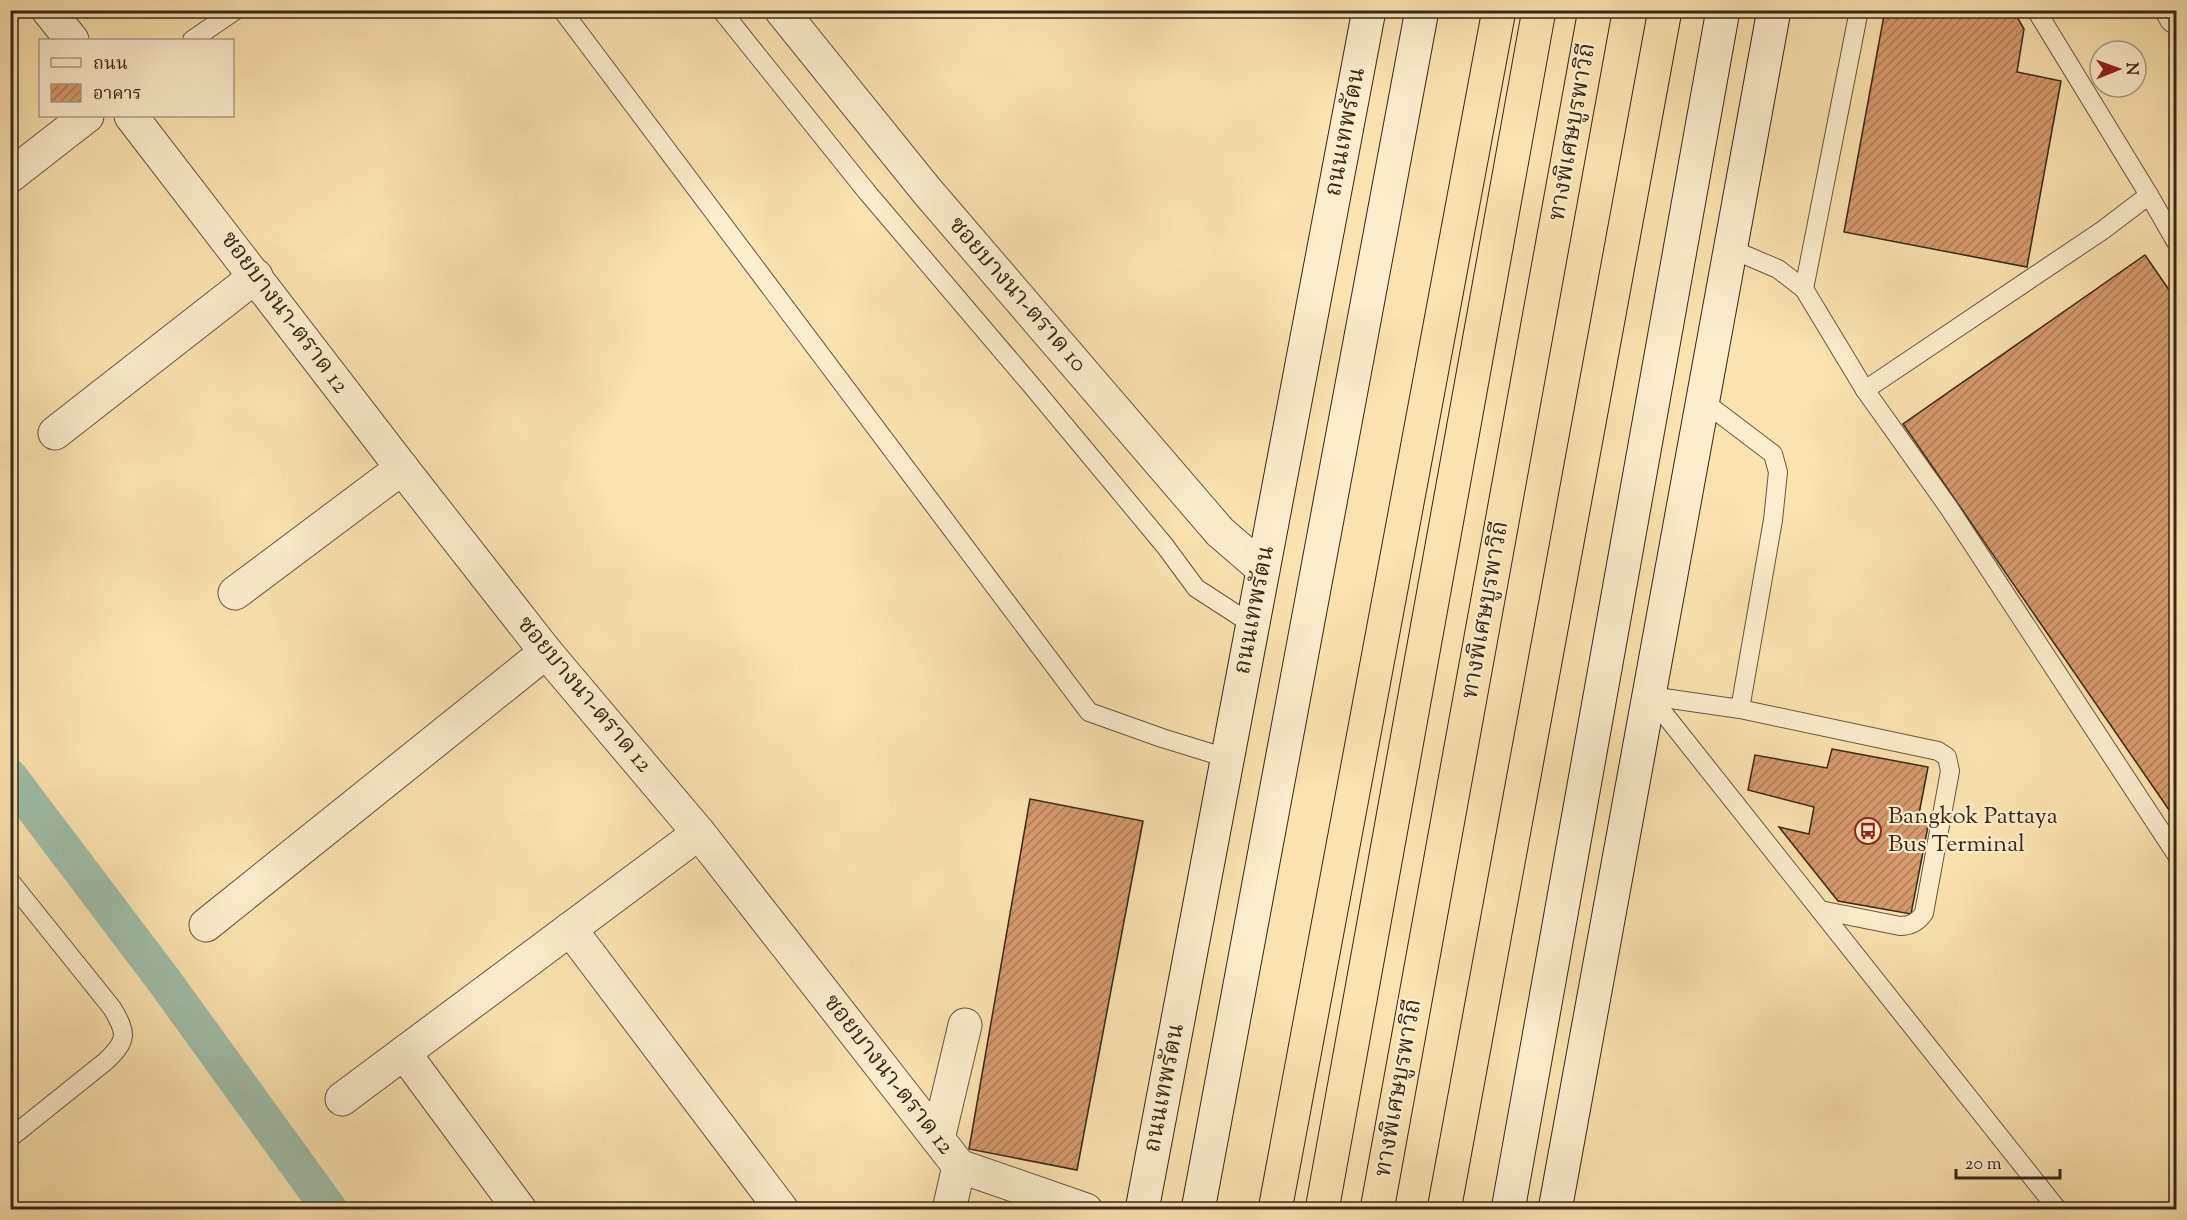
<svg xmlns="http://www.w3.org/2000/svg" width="2187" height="1220" viewBox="0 0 2187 1220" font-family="'Sorts Mill Goudy','Noto Serif Thai',serif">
	<defs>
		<pattern id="building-hatch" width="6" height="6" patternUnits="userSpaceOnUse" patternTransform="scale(1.5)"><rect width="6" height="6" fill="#d69a6d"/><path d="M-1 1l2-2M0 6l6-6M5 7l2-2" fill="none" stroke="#ae7e59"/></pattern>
	</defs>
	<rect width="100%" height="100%" fill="#fae3b0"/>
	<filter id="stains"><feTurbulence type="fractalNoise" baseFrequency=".00333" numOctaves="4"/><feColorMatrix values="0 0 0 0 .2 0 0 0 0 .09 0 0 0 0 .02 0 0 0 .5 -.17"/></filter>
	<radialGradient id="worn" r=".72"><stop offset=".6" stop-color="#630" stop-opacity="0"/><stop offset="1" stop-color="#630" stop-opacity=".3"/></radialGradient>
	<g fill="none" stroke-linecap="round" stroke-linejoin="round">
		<polyline stroke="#9fbea8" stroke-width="36" points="10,777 165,982 330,1210"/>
	</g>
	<g fill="url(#building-hatch)" stroke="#372816" stroke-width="1.5">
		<polygon points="1885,10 2013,10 2024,29 2017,72 2061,81 2027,267 1844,232"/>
		<polygon points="2145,255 2176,300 2176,820 1903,424"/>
		<polygon points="1832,749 1928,767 1918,819 1929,821 1911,914 1838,901 1779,827 1809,834 1814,807 1748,790 1755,755 1827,768"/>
		<polygon points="1030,799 1143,821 1077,1170 969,1149"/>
	</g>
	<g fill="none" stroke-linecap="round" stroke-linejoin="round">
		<defs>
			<g id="lane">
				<polyline points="562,10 1089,712 1162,738 1227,758"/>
				<polyline points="721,10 867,192 1032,386 1165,546 1196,588 1253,625"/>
				<polyline points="2036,10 2149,195"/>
				<polyline points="192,40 236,10"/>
				<polyline points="1731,249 1778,269 1804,289 1865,390 1949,508 2176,854"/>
				<polyline points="1804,289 1859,10"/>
				<polyline points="1865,390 2103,230 2149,195 2176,242"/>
				<polyline points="1703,401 1773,454 1778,472 1773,520 1740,709"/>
				<polyline points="1650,696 2058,1210"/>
				<path d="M1650 696 1740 709 1938 751 1947 757 1950 771 1924 913C1918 922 1911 926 1900 926L1820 910"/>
				<path d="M10 881 112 1008C127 1033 128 1040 106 1061L10 1138"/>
			</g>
			<g id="street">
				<polyline points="48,10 72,40"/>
				<polyline points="781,10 927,191 1220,532 1263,569"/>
				<polyline points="2172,10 2176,17"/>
				<polyline points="131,116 402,468 546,652 699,833 959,1166 1086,1210"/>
				<polyline points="10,176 87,116"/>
				<polyline points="55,433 256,276"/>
				<polyline points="235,593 402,468"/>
				<polyline points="206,925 546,652"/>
				<polyline points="570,929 782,1210"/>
				<polyline points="404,1053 520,1210"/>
				<polyline points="342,1099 699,833"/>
				<polyline points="938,1139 965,1025"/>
				<polyline points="949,1210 959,1166"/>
			</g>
			<g id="secondary">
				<polyline points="1142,1210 1369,10"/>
				<polyline points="1198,1210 1422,10"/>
				<polyline points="1508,1210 1723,10"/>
				<polyline points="1555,1210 1774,10"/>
			</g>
			<g id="highway">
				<polyline points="1275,1210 1499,10"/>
				<polyline points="1322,1210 1539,10"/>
				<polyline points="1377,1210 1595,10"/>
				<polyline points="1444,1210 1665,10"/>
			</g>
		</defs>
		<use href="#lane" stroke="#68573c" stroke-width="20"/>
		<use href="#street" stroke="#68573c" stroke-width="35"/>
		<use href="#secondary" stroke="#372816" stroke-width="35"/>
		<use href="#highway" stroke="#372816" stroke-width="35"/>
		<use href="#lane" stroke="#fcedcc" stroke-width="18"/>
		<use href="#street" stroke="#fcedcc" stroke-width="33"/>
		<use href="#secondary" stroke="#fcedcc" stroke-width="33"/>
		<use href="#highway" stroke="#fae3b0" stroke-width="33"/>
	</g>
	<defs>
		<symbol id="bus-ring" viewBox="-11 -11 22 22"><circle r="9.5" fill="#fcedcc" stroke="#8f2418" stroke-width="1.5"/><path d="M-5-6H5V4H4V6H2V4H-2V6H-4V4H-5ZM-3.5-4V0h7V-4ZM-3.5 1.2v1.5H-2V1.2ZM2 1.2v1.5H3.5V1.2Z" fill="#8f2418"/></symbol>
	</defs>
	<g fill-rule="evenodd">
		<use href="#bus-ring" x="1853" y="816" width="30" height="30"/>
	</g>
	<g text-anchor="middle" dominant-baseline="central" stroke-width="4.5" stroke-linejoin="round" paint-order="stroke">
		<g font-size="24" fill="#372816" stroke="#fcedcc">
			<text transform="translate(1346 132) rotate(-79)">ถนนเทพรัตน</text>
			<text transform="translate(1573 132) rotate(-80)">ทางพิเศษบูรพาวิถี</text>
			<text transform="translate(1017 295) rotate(49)">ซอยบางนา-ตราด 10</text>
			<text transform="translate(284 313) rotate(53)">ซอยบางนา-ตราด 12</text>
			<text transform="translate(1255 610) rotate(-79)">ถนนเทพรัตน</text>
			<text transform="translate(1486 610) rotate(-80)">ทางพิเศษบูรพาวิถี</text>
			<text transform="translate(584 695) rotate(50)">ซอยบางนา-ตราด 12</text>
			<text transform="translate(888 1075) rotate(52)">ซอยบางนา-ตราด 12</text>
			<text transform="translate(1165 1088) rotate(-79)">ถนนเทพรัตน</text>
			<text transform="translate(1399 1088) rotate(-80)">ทางพิเศษบูรพาวิถี</text>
		</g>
		<g font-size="24" fill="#372816" stroke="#fcedcc" text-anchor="start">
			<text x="1888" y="817">Bangkok Pattaya<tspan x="1888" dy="28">Bus Terminal</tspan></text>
		</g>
	</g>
	<rect width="2187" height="1220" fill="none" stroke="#fae3b0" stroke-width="36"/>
	<rect x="12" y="12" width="2163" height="1196" fill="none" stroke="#372816" stroke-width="3"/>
	<rect x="18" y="18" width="2151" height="1184" fill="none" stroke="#372816" stroke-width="1.5"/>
	<rect x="39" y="39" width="195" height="78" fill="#fcedcc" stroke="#ad9e83" stroke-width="1.5"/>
	<rect x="51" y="58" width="30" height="9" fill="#fcedcc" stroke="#ad9e83" stroke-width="1.5"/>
	<text x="93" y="69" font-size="18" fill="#372816">ถนน</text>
	<rect x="51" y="84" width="30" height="18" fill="url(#building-hatch)" stroke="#ad9e83" stroke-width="1.5"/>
	<text x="93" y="99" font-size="18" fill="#372816">อาคาร</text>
	<g transform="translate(2118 69) rotate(89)"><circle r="28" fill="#fcedcc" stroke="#ad9e83" stroke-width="1.5"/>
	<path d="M0-4.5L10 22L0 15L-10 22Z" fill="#8f2418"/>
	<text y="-9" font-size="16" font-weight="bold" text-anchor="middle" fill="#372816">N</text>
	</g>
	<path d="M1956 1169v9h104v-9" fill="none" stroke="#372816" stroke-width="3"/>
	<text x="1965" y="1169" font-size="18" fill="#372816" stroke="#fcedcc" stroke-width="4.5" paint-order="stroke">20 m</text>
	<rect width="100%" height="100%" filter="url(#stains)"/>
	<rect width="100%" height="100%" fill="url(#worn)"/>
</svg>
